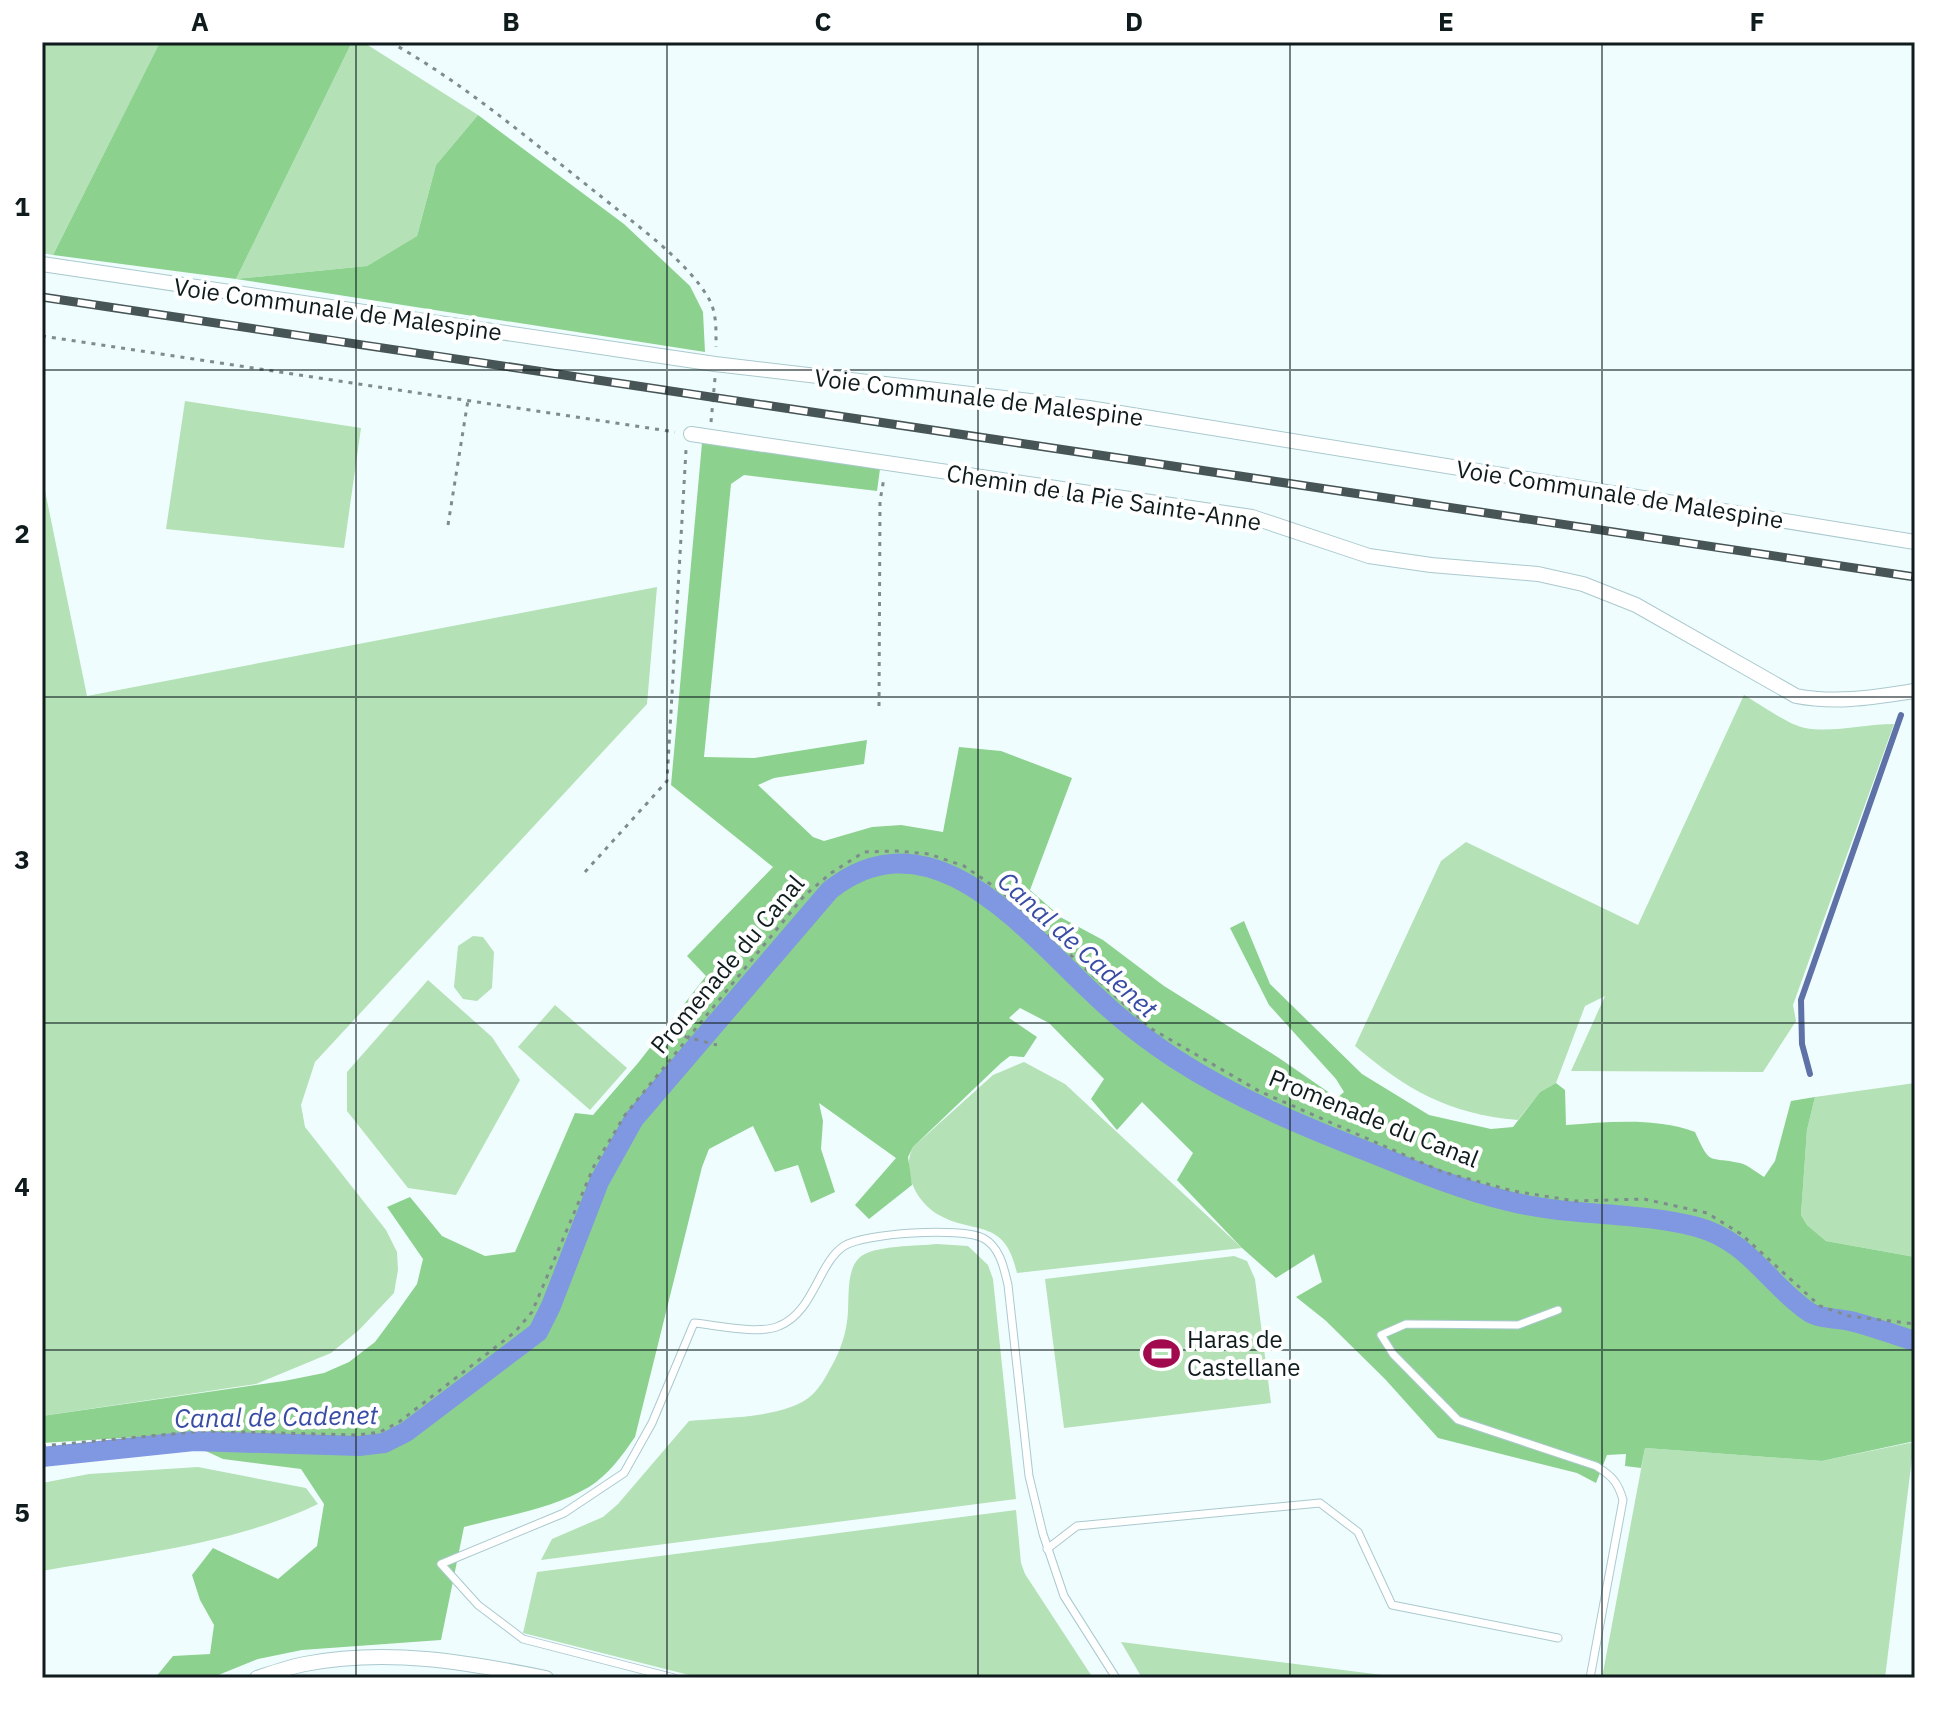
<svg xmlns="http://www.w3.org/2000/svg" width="1957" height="1720" viewBox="0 0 1957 1720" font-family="'IBM Plex Sans',sans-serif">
	<rect width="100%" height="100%" fill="#f0fdfe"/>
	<g fill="#b4e1b5">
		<polygon points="42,42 160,42 53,255 42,253"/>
		<polygon points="352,42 363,42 478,115 436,165 417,236 367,266 236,279"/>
		<polygon points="185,401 361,428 344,548 166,529"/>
		<polygon points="42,476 87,696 657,587 647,704 315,1062 301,1105 305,1127 386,1230 397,1252 398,1270 394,1293 359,1330 331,1353 256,1384 42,1416"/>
		<path d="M1744 695C1760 704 1788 725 1805 728 1832 733 1865 724 1894 724L1793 1005 1796 1021 1763 1072 1571 1071 1605 996 1585 1006 1556 1083 1540 1092 1518 1120C1448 1114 1407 1090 1355 1046L1441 861 1466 842 1638 925Z"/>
		<polygon points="473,936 483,937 494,952 492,988 477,1001 463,999 454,987 458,946"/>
		<polygon points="428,980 492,1037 520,1080 456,1195 408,1188 347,1111 347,1072"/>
		<polygon points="555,1005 627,1068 590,1110 518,1047"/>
		<path d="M1024 1062 1065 1084 1242 1248 1017 1273C1005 1217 974 1235 939 1215 916 1202 901 1171 913 1147L993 1075Z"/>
		<polygon points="1915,1083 1915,1257 1826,1241 1807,1225 1801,1215 1807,1130 1815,1097"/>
		<path d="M937 1244 968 1246 988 1265 993 1279 1016 1499 541 1560 552 1539 603 1517 618 1504 689 1421C724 1417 787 1419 813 1394 820 1387 826 1377 830 1369 841 1350 847 1332 848 1311 849 1294 847 1270 859 1258 872 1245 919 1246 937 1244Z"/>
		<polygon points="1234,1256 1247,1261 1255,1279 1271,1403 1064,1428 1045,1279"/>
		<polygon points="1914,1442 1885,1678 1602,1678 1645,1448 1822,1461"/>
		<path d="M198 1467 306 1488 318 1504C238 1543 130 1555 42 1571V1483L89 1474Z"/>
		<polygon points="1016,1510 1021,1563 1025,1574 1093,1678 701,1678 523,1633 537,1572"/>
		<polygon points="1121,1642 1406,1678 1142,1678"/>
	</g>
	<g fill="#8dd18f">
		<polygon points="160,42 352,42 236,279 367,266 417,236 436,165 478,115 624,224 690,286 703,312 705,352 236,279 53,255"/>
		<path d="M702 443 880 469 877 491 744 475 731 484 704 757 754 758 867 740 864 764 774 778 758 785 813 837 824 841 872 827 901 825 943 832 959 747 1001 751 1072 778 1030 890 1062 918 1103 940 1164 986 1279 1058 1337 1098 1344 1092 1336 1079 1269 1005 1230 928 1244 921 1270 984 1362 1074 1429 1115 1491 1129 1513 1127 1540 1092 1556 1083 1565 1090 1566 1125C1607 1122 1656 1117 1695 1132 1711 1167 1708 1156 1740 1163 1748 1165 1756 1172 1764 1177L1775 1161 1791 1101 1815 1097 1807 1130 1801 1215 1807 1225 1826 1241 1915 1257V1441L1822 1461 1645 1448 1641 1468 1625 1466 1626 1454 1607 1455 1596 1483 1577 1473 1438 1438 1385 1379 1325 1320 1296 1297 1322 1282 1314 1254 1276 1278 1242 1248 1177 1180 1193 1153 1142 1102 1117 1130 1091 1099 1104 1079 1049 1023 1020 1008 1009 1018 1037 1037 1024 1057 1010 1056 1001 1063 913 1147 908 1157 912 1185 869 1219 855 1205 896 1158 819 1103 823 1121 821 1149 835 1192 811 1203 798 1165 775 1172 753 1126 709 1149 702 1167 635 1437C622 1456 608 1475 589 1487 552 1509 505 1516 464 1527L441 1640 302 1650 258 1659 211 1678H155L173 1656 210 1654 214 1625 200 1600 192 1575 213 1548 278 1579 317 1546 324 1504 301 1469 223 1459 171 1435 42 1443V1416L284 1381 324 1373 349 1362 375 1342 395 1315 417 1284 423 1259 387 1207 410 1197 442 1236 485 1256 515 1252 575 1113 593 1115 638 1063 706 976 687 956 773 867 671 785Z"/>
	</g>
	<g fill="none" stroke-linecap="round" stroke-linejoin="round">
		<polyline stroke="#5e72a7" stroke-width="6" points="1810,1074 1802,1044 1801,1000 1901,715"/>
		<path stroke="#8097e2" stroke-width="20" d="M42 1457 194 1441 359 1446 384 1443 406 1432 538 1332 551 1306 599 1182 634 1119 830 890C933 809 1027 933 1097 997 1121 1020 1147 1040 1174 1058 1237 1099 1305 1127 1374 1154 1418 1172 1462 1190 1508 1201 1570 1217 1636 1211 1697 1227 1749 1241 1768 1284 1809 1312 1819 1319 1838 1318 1850 1321 1872 1326 1894 1335 1915 1341"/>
		<defs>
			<g id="service">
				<path d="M1558 1310 1518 1325 1406 1324 1381 1335 1393 1354 1458 1420 1596 1466C1612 1476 1618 1482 1623 1500L1590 1678"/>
				<polyline points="1047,1549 1077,1526 1320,1503 1358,1532 1392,1605 1558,1638"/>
				<path d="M674 1678 523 1639 478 1605 441 1564 564 1513 624 1473 652 1423 694 1323C716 1325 759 1335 779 1326 814 1312 818 1263 844 1246 864 1233 961 1227 983 1238 1000 1247 1004 1268 1008 1285L1029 1476 1043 1534 1064 1596 1116 1678"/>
			</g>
			<g id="minor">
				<polyline points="42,264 715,364 1089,408 1915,542"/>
				<path d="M691 434 1252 517 1369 556 1431 565 1538 574 1583 584 1636 605 1796 696C1837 704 1875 697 1915 691"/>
				<path d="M257 1678C272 1673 289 1667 305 1664 387 1648 466 1662 546 1678"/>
			</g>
		</defs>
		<use href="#service" stroke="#aac9ce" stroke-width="9"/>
		<use href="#minor" stroke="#aac9ce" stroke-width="16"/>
		<g stroke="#7f8c8d" stroke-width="3" stroke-dasharray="4 6" stroke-linecap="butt">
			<path d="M390 42C464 83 531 141 598 194 632 222 687 260 709 299 717 314 716 330 716 347"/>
			<polyline points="42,336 675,432"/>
			<polyline points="711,422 715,378"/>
			<polyline points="448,525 468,400"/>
			<polyline points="879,706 880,501 884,478"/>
			<polyline points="585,872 667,781 686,450"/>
			<polyline points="42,1446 204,1431 357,1435 380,1432 399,1422 515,1332 532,1312 594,1166 625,1115 804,896 831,873 864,852 897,851 929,854 964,866 1002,892 1150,1028 1259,1091 1443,1172 1513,1191 1575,1201 1644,1199 1707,1213 1741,1234 1820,1306 1849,1316 1915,1324"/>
		</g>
		<use href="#service" stroke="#fff" stroke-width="7"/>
		<use href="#minor" stroke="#fff" stroke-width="14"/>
		<defs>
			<polyline id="rail" points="42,297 1915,577"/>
		</defs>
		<use href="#rail" stroke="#485556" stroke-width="9"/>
		<use href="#rail" stroke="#fff" stroke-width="6" stroke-dasharray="18" stroke-linecap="butt"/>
		<polyline stroke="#7f8c8d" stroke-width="3" stroke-dasharray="4 6" stroke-linecap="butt" points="675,1034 717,1045"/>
	</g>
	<path fill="none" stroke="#0f1b1d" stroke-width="2" stroke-opacity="0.55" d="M356 42V1678M667 42V1678M978 42V1678M1290 42V1678M1602 42V1678M42 370H1915M42 697H1915M42 1023H1915M42 1350H1915"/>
	<defs>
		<symbol id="stadium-bare" viewBox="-9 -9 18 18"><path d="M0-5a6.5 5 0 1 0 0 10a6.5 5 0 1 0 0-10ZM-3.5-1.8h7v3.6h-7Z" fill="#a10b4d" stroke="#fff" stroke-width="2.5" paint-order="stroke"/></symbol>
	</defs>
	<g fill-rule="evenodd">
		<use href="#stadium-bare" x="1136" y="1328" width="51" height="51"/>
	</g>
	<g text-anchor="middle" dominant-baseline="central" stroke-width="8" stroke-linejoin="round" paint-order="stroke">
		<g font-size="24" fill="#0f1b1d" stroke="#fff">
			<text transform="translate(338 309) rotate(8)">Voie Communale de Malespine</text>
			<text transform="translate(979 397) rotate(7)">Voie Communale de Malespine</text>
			<text transform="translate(1620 494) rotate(9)">Voie Communale de Malespine</text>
			<text transform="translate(1104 497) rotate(9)">Chemin de la Pie Sainte-Anne</text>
			<text transform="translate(727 964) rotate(-50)">Promenade du Canal</text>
			<text transform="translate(1374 1118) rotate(22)">Promenade du Canal</text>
		</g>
		<g font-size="24" fill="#0f1b1d" stroke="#fff" text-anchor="start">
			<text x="1187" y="1339">Haras de<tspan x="1187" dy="28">Castellane</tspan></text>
		</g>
		<g font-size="26" font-style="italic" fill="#384ca5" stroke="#fff">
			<text transform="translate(1078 944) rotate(42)">Canal de Cadenet</text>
			<text transform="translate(276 1416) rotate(-1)">Canal de Cadenet</text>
		</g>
	</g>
	<rect width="1957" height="1720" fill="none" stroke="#ffffff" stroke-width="88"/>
	<rect x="44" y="44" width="1869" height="1632" fill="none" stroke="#0f1b1d" stroke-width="3"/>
	<g font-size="26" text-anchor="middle" font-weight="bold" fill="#0f1b1d">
		<text x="200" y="31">A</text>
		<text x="511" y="31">B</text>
		<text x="823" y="31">C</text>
		<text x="1134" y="31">D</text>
		<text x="1446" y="31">E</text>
		<text x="1757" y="31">F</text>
		<text x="22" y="216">1</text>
		<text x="22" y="543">2</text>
		<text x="22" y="869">3</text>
		<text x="22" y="1196">4</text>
		<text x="22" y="1522">5</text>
	</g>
</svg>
